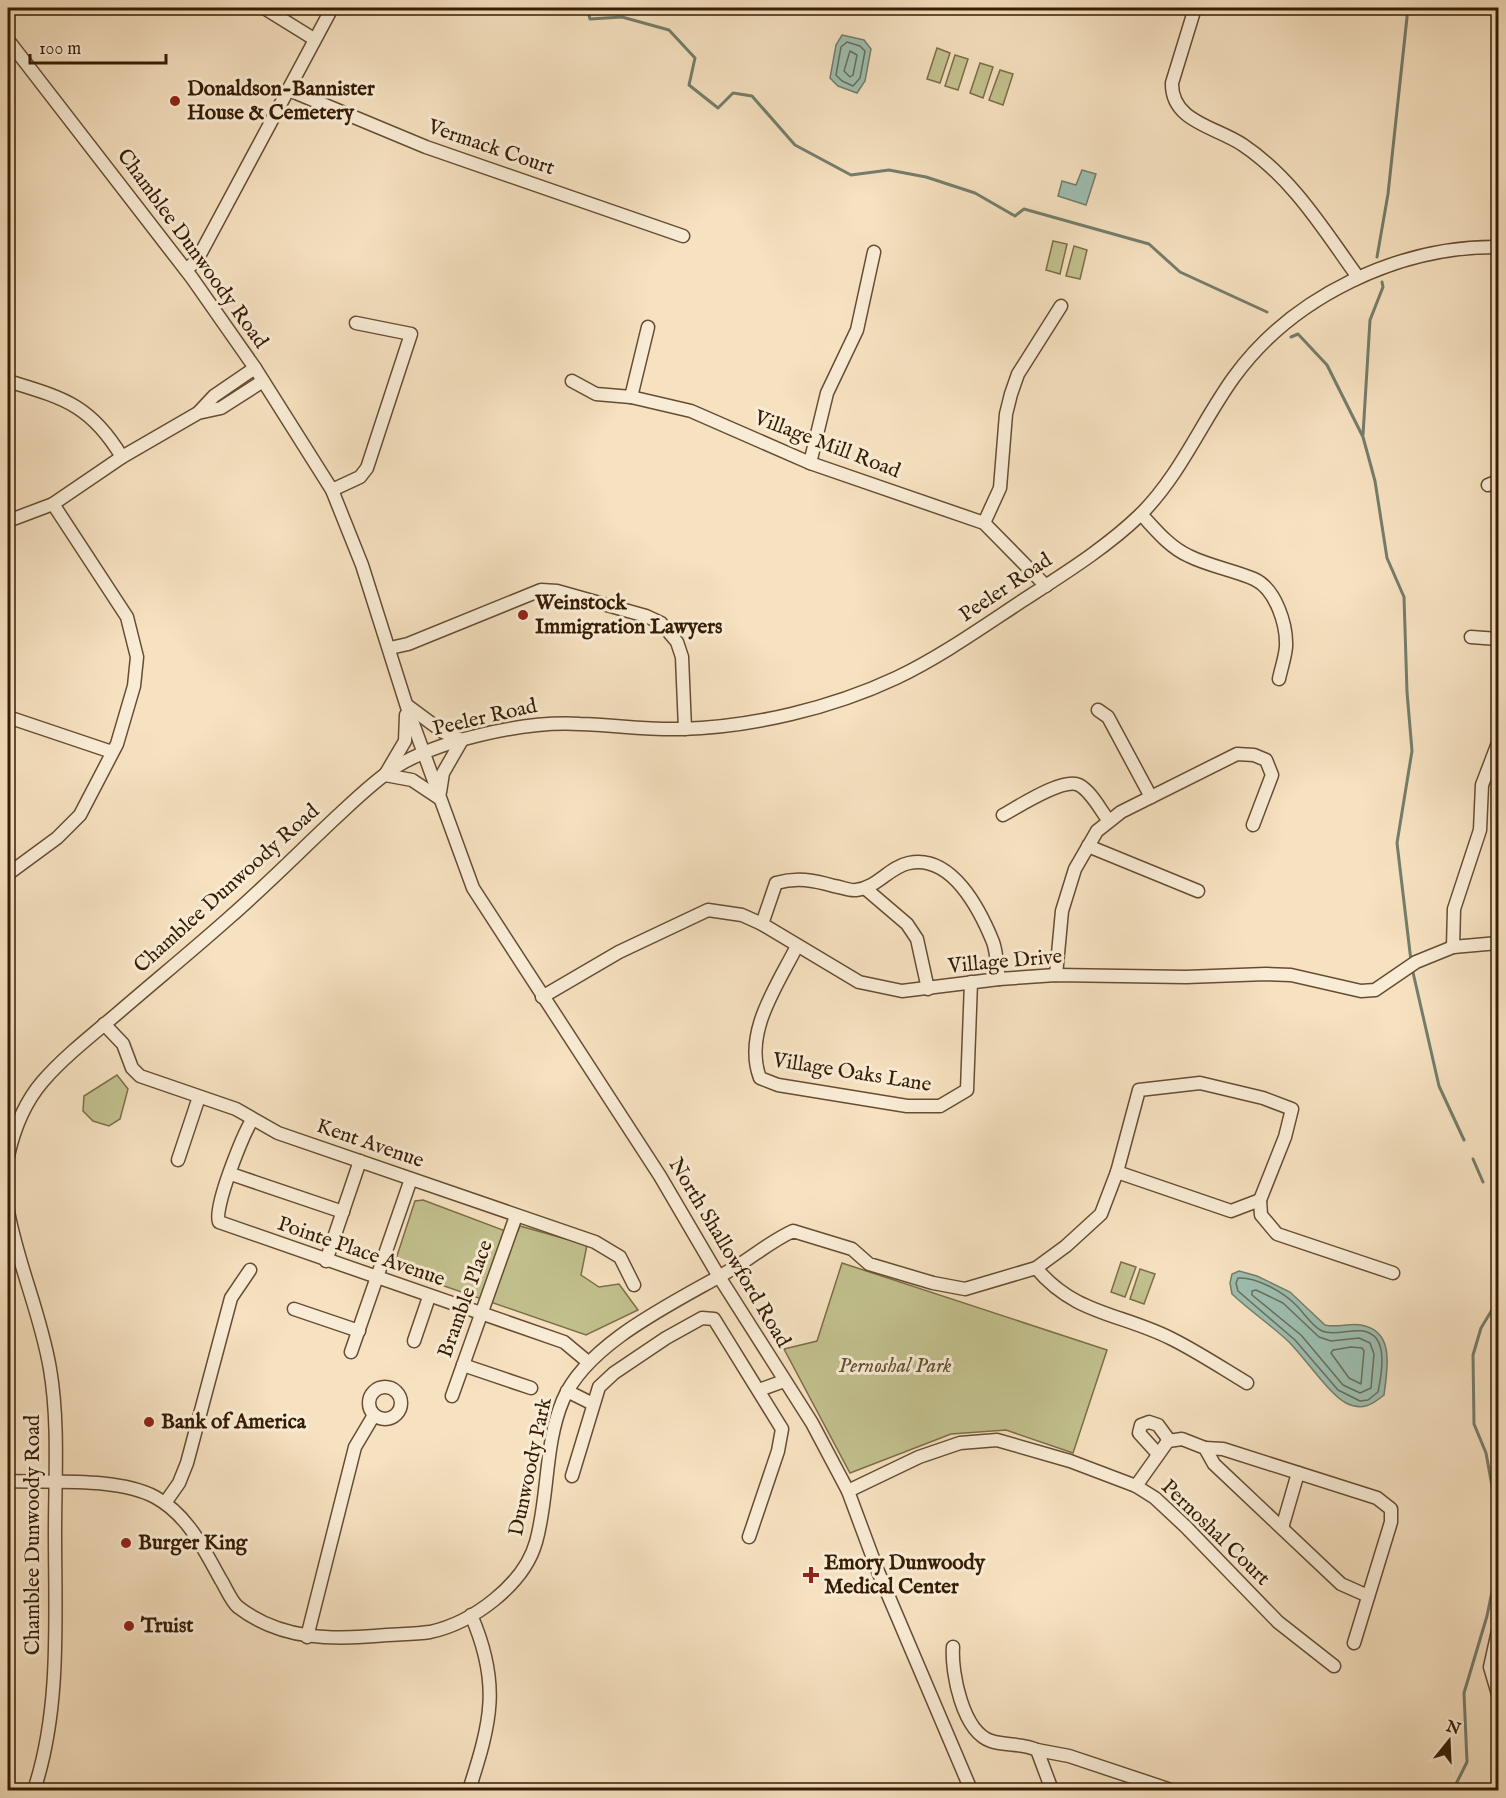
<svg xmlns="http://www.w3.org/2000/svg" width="1506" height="1798" viewBox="0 0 1506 1798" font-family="'IM FELL English',serif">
	<rect width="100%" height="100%" fill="#f6e1c0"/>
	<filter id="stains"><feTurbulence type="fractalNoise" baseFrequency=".00333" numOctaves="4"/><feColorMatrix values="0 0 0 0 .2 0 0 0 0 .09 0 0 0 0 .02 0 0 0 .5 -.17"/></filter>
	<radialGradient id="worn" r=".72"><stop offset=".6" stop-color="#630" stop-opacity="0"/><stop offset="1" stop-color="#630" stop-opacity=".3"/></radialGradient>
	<g fill="#c2c18e" stroke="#7c6e48" stroke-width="1.5">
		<polygon points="937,48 950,53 940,83 927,79"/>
		<polygon points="955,55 968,59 958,90 945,86"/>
		<polygon points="980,63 993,67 983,98 970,93"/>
		<polygon points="1000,70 1013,74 1003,105 989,100"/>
		<polygon points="1053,241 1067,244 1060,274 1046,270"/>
		<polygon points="1074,246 1087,250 1080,279 1066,276"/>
		<polygon points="117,1075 128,1089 120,1119 109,1126 93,1121 83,1111 84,1096"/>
		<polygon points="423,1200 516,1235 520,1226 587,1245 581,1275 599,1287 619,1284 638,1310 586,1335 395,1269 394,1265 415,1201"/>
		<polygon points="1121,1262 1136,1267 1125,1297 1111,1292"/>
		<polygon points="842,1263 1107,1350 1073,1453 1006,1430 951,1434 850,1473 784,1349 817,1341"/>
		<polygon points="1140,1269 1155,1274 1144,1304 1130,1299"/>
	</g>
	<g fill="#9dbeb0" stroke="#747d6b" stroke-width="1.5">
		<polygon points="842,35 864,40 871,49 865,81 857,93 838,86 830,78 836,45"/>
		<polygon points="1082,170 1096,174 1086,205 1058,196 1062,181 1076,185"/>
		<path d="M1239 1271 1257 1276 1290 1292 1325 1325C1337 1328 1349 1323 1361 1325 1396 1331 1387 1370 1384 1395 1372 1405 1362 1411 1346 1403 1329 1394 1305 1358 1289 1342 1271 1325 1250 1311 1232 1294L1230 1283 1232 1274Z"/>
	</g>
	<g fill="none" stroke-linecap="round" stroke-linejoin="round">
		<g stroke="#6a6d5a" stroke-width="1.5">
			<polygon points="847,42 860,46 865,51 860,78 853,86 842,81 836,75 841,47"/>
			<polygon points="850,51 857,55 853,75 850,77 844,71"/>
			<path d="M1238 1278C1257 1277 1283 1292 1296 1305 1304 1313 1312 1326 1322 1331 1339 1338 1361 1322 1376 1338 1386 1350 1381 1378 1378 1392L1368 1400 1360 1401 1338 1390 1295 1340 1238 1291 1236 1283Z"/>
			<polygon points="1256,1290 1283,1303 1319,1337 1331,1341 1359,1338 1370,1343 1374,1354 1371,1388 1360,1393 1343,1385 1301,1335 1252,1295 1252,1291"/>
			<polygon points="1351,1347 1362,1348 1364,1351 1361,1384 1349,1378 1331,1353 1333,1350"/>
		</g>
		<g stroke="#747d6b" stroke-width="3">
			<polyline points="587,8 590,19 622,17 669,30 695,58 689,85 718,108 733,93 752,96 795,145 851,175 889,170 926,177 975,193 1015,216 1024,209 1149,244 1180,272 1267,312"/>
			<polyline points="1377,257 1388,194 1408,8"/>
			<polyline points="1291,337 1298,334 1327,365 1363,437 1375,481 1387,558 1404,597 1407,692 1412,751 1397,843 1411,961"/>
			<polyline points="1363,435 1370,320 1383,287 1382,282"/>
			<polyline points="1412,968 1439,1086 1464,1140"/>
			<polyline points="1473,1159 1483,1182"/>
			<polyline points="1492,1203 1497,1214"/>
			<polyline points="1498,1300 1481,1328 1473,1355 1474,1424 1486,1453 1498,1519"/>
			<polyline points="1453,1790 1467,1762 1464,1693 1487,1616 1498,1562 1498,1528"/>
		</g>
		<defs>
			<g id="minor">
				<polyline points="264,8 314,39"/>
				<path d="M1195 8 1172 83C1171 122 1217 127 1243 145 1292 178 1322 227 1355 273V279"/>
				<polyline points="8,40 192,278 255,368 332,490 362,565 407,707 473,888 660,1176 718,1275 812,1423 848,1491 877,1569 971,1790"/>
				<polyline points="289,90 426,147 683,236"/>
				<polyline points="186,270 197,260 332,8"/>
				<path d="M8 381C63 398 90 404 122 457"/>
				<polyline points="572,381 596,394 631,397 691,411 810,463 984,523 1046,586"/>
				<polyline points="631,397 648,327"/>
				<polyline points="199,412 214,396 255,368"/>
				<polyline points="810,463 827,393 857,330 874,252"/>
				<polyline points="1488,485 1498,481"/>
				<polyline points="332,490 360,477 367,468 411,334 356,323"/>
				<path d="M1141 514C1155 529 1169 547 1189 556 1209 566 1233 570 1254 579 1276 589 1287 625 1286 647 1285 658 1281 669 1279 679"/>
				<polyline points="8,521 53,504 122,457 198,413 221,408 263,381"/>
				<polyline points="984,523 1000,488 1006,414 1011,394 1018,374 1061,306"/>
				<polyline points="1471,637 1498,639"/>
				<polyline points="390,648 408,644 541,590 557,591 646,616 661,623 677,642 682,657 685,729"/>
				<polyline points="408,706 443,732 462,740"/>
				<polyline points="1098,710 1108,717 1151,797"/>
				<polyline points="406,715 405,741 385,775 412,780 439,798"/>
				<polyline points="8,717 112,752"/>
				<polyline points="440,792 443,773 462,740"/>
				<path d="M1003 815C1018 807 1063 777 1079 785 1091 791 1101 811 1109 821"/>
				<polyline points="1088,846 1198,891"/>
				<polyline points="8,874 57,838 80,815 117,744 134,686 137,657 127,617 53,504"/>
				<polyline points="866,889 907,924 917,939 928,989"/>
				<path d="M762 924 776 883C797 877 813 880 834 886 842 887 849 891 856 890 877 888 889 867 909 863 952 854 980 910 993 942 997 953 997 967 999 979"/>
				<path d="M797 946C777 986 743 1033 760 1078L778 1085 907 1106H940L967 1090 971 982"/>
				<polyline points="1453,947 1454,909 1480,830 1482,785 1498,743"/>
				<polyline points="1056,975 1062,911 1075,869 1097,831 1121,812 1237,754 1254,755 1266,760 1272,775 1253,825"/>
				<polyline points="542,997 619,952 708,910 742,915 762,924 859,982 902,991 999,979 1056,975 1186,977 1266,974 1291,975 1361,991 1375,990 1416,962 1453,947 1498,943"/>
				<polyline points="104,1024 123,1044 132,1068 140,1076 236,1109 278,1133 595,1242 620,1257 634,1285"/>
				<path d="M252 1120C243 1135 213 1208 219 1222L564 1342 588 1362"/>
				<path d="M8 1156C14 1129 24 1103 43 1081 65 1056 92 1035 118 1013 155 981 193 950 230 917 269 883 306 845 344 810 360 795 376 780 394 768 419 752 450 742 480 735 513 727 546 722 580 724 614 725 647 730 681 729 753 727 832 708 896 678 940 657 981 628 1022 601 1062 575 1106 548 1141 514 1181 474 1202 421 1234 377 1293 296 1399 246 1498 247"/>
				<polyline points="178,1160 199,1097"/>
				<polyline points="1117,1172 1231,1211 1260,1200 1261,1215 1277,1234 1393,1273"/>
				<polyline points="231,1174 343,1212"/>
				<path d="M8 1211C18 1265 41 1315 50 1369 59 1422 55 1479 55 1533 55 1618 61 1709 34 1790"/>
				<polyline points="326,1261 360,1161"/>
				<polyline points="1036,1268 1066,1246 1101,1214 1117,1172 1139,1090 1200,1083 1263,1098 1292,1109 1285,1137 1260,1200"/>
				<polyline points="294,1309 359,1331"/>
				<polyline points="414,1341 429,1297"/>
				<polyline points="351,1352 411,1179"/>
				<polyline points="463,1365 531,1388"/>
				<circle cx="385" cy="1403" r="16"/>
				<polyline points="759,1390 784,1381"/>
				<polyline points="567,1391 593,1404"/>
				<polyline points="452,1396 516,1216"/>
				<polyline points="1205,1448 1223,1449 1377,1498 1391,1509 1391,1522 1354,1643"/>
				<polyline points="1158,1454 1139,1433 1141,1425 1149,1422 1158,1425 1169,1440"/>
				<polyline points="572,1476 599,1387 614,1373 666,1338 702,1318 714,1319 782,1429 778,1451 749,1537"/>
				<path d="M8 1481C52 1483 117 1477 155 1497 188 1515 203 1548 221 1580 226 1588 231 1601 238 1607 282 1641 335 1640 387 1635 401 1634 416 1634 430 1632 472 1623 524 1585 536 1542 549 1496 544 1445 563 1400 588 1341 680 1300 734 1268 754 1256 771 1241 793 1231L852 1249 869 1264 933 1283 965 1289 1036 1268C1075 1315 1121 1313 1172 1339 1198 1352 1222 1368 1247 1383"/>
				<polyline points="1136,1486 1168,1441 1182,1439 1205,1448 1214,1464 1341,1584 1368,1596"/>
				<polyline points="848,1491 919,1457 960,1443 997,1440 1070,1461 1136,1486 1155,1498 1186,1527 1278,1622 1334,1666"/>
				<polyline points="165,1503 179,1483 187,1463 231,1298 250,1270"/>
				<polyline points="1282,1528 1298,1473"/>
				<polyline points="1498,1631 1490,1667 1498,1694"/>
				<polyline points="307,1637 355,1447 374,1415"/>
				<path d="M953 1647C951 1673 963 1732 991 1741 1007 1746 1022 1743 1037 1750L1052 1790"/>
				<polyline points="1037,1750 1069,1756 1171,1790"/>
				<path d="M469 1790C491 1722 501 1684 471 1615"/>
			</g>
		</defs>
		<use href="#minor" stroke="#664d32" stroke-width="15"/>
		<use href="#minor" stroke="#f9ecd6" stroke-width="12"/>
	</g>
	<g fill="#8f2418" stroke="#f9ecd6" stroke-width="2">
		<circle cx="175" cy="101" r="6"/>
		<circle cx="523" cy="615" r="6"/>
		<circle cx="149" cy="1422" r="6"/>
		<circle cx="126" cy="1543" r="6"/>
		<path d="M808 1566h6v6h6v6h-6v6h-6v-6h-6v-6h6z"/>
		<circle cx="129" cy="1626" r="6"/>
	</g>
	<g text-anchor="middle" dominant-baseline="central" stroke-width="6" stroke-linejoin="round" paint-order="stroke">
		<g font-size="21" font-weight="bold" fill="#361c03" stroke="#f9ecd6" text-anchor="start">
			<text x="187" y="89">Donaldson-Bannister<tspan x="187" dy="24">House &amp; Cemetery</tspan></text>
			<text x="535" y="603">Weinstock<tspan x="535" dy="24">Immigration Lawyers</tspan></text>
			<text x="161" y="1422">Bank of America</text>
			<text x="138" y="1543">Burger King</text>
			<text x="824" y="1563">Emory Dunwoody<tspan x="824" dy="24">Medical Center</tspan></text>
			<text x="141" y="1626">Truist</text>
		</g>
		<g font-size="21" fill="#361c03" stroke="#f9ecd6">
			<text transform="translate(491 148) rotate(19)">Vermack Court</text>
			<text transform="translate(192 249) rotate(54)">Chamblee Dunwoody Road</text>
			<text transform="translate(827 445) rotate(21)">Village Mill Road</text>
			<text transform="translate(1006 588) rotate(-34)">Peeler Road</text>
			<text transform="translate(485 718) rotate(-13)">Peeler Road</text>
			<text transform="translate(227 889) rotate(-42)">Chamblee Dunwoody Road</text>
			<text transform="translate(1005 962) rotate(-5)">Village Drive</text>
			<text transform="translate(852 1073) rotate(9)">Village Oaks Lane</text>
			<text transform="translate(370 1144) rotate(19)">Kent Avenue</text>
			<text transform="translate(361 1252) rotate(19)">Pointe Place Avenue</text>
			<text transform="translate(729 1253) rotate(59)">North Shallowford Road</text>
			<text transform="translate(466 1299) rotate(-70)">Bramble Place</text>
			<text transform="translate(531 1467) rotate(-78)">Dunwoody Park</text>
			<text transform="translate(1215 1533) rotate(44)">Pernoshal Court</text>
			<text transform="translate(33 1535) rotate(-90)">Chamblee Dunwoody Road</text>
		</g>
		<g font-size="21" font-style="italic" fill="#604e2d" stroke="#f9ecd6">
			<text x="895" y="1366">Pernoshal Park</text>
		</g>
	</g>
	<rect width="1506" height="1798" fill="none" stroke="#f6e1c0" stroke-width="30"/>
	<rect x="9" y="9" width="1488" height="1780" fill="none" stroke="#361c03" stroke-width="3"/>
	<rect x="15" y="15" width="1476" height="1768" fill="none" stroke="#361c03" stroke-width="1.5"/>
	<g transform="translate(1449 1741) rotate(18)" stroke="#f9ecd6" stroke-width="4.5" paint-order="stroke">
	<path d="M0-4.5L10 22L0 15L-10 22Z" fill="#361c03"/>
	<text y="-9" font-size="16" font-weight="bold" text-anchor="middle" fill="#361c03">N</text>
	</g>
	<path d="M30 54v9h136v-9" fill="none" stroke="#361c03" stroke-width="3"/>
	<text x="39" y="54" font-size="18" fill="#361c03" stroke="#f9ecd6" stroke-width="4.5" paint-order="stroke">100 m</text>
	<rect width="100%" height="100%" filter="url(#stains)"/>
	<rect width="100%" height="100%" fill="url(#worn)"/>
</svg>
